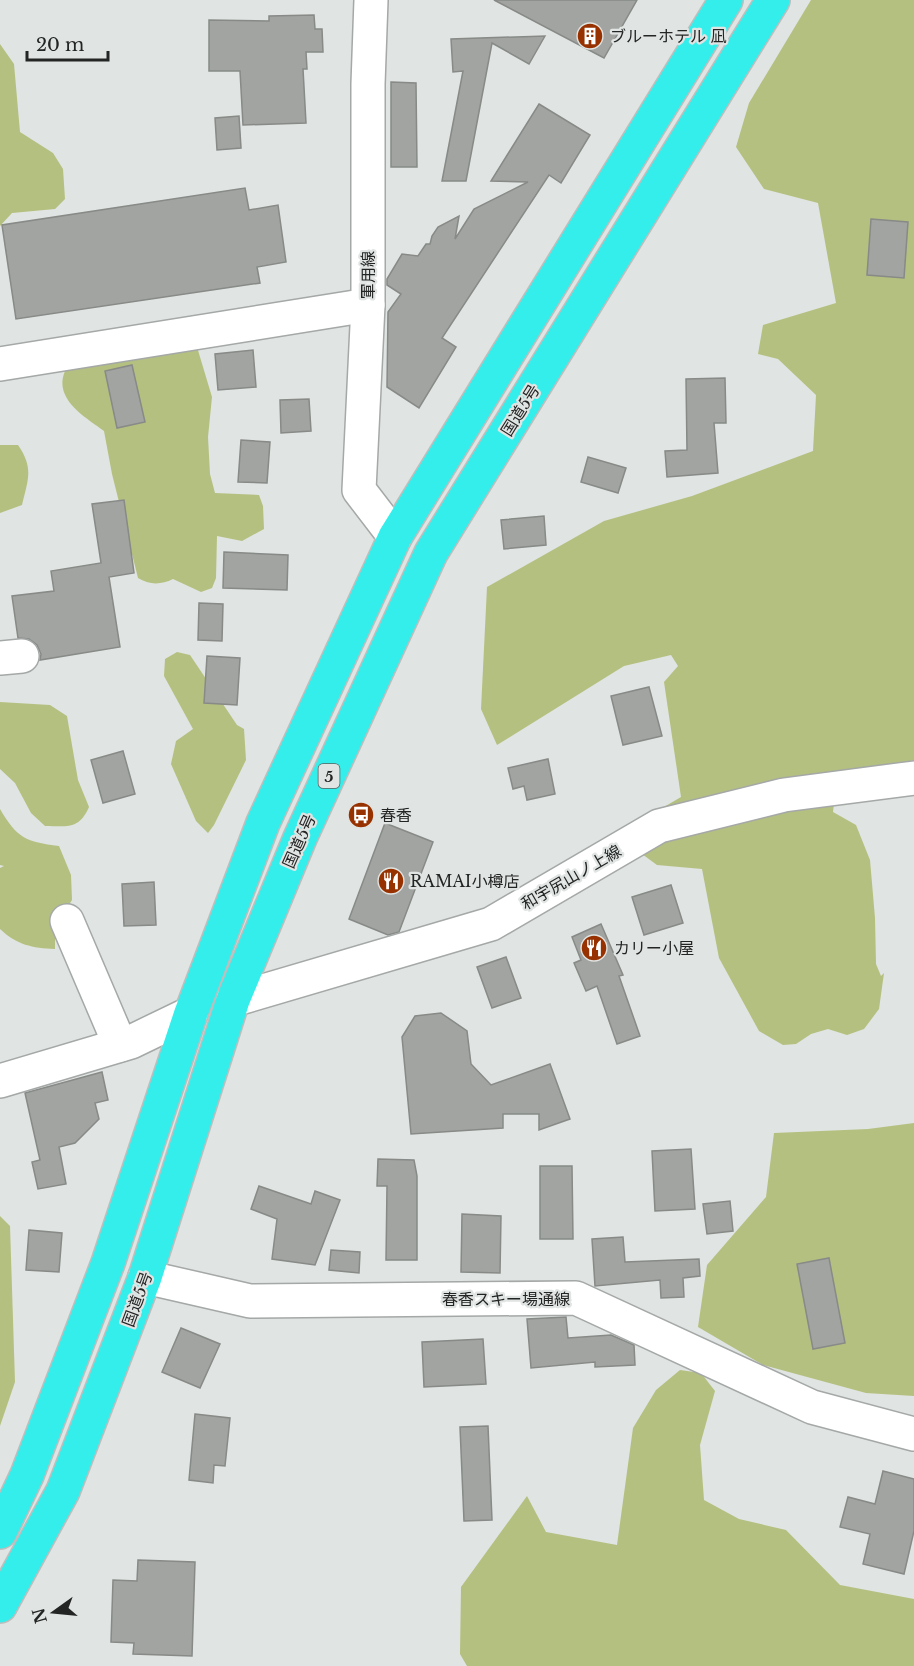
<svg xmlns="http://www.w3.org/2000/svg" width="914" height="1666" viewBox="0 0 914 1666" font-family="'Libre Baskerville','Noto Sans JP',serif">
	<rect width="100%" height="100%" fill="#e0e4e2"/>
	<g fill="#b4c080">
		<polygon points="811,0 914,0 914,760 837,778 833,812 856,825 870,860 875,918 876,964 881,976 884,973 879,1009 864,1029 847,1035 828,1029 811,1034 796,1044 783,1045 759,1031 719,958 702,869 657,865 616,835 681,797 664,682 678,666 671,655 624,666 497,745 481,709 487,587 604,521 692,496 813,451 816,395 778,359 758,354 763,325 836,303 818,203 764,189 736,147 749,103"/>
		<polygon points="0,44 14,64 20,132 53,153 63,169 65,199 55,209 12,213 0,226"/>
		<path d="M197 347 212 397 208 437 210 474 215 493 259 495 263 506 264 529 242 541 217 536 216 578 212 588 201 592 173 579C161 585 149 585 138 578L112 474 104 431C85 417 53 399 65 371L174 348Z"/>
		<path d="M0 445H18C34 468 28 480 22 505L0 513Z"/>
		<polygon points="177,652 190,655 237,725 244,729 246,760 214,825 208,833 196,821 171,764 176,741 193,729 164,676 165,659"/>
		<path d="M0 702 50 705 67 716 78 780 89 807C79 830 67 826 45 826L31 813 15 783 0 769Z"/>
		<path d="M0 809C17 838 26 842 59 846L71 875 72 900 55 926V949C32 948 17 945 0 929V868L4 866 0 865Z"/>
		<polygon points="914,1123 914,1396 866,1393 763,1365 698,1327 707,1265 766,1197 774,1133 868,1129"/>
		<polygon points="0,1216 10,1226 15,1382 0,1426"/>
		<polygon points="680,1370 701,1373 715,1391 700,1445 704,1500 739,1519 786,1530 840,1585 914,1599 914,1666 467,1666 460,1654 461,1587 527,1496 546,1532 617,1545 633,1428 656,1390"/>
	</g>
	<g fill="#a1a4a1" stroke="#878a87" stroke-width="1.5">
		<polygon points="494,0 637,0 604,58"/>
		<polygon points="314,15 315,29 322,29 323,52 306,52 307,69 303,69 306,123 243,125 240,71 209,71 209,20 269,21 269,16"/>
		<polygon points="545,36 529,64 492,43 466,181 442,181 463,71 453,72 451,39"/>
		<polygon points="391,82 416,83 417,167 391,167"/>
		<polygon points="539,104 590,135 561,183 549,175 442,338 456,347 419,408 387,387 388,312 401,294 387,285 387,279 402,254 418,256 426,244 430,244 432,236 438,227 459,216 455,239 474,209 528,182 491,181"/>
		<polygon points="239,116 241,148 217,150 215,118"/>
		<polygon points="245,188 249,210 278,205 286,262 257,267 260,283 16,319 2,225"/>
		<polygon points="871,219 908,222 904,278 867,275"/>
		<polygon points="253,350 256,387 218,390 215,354"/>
		<polygon points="132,365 145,422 117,428 105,371"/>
		<polygon points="725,378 726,423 714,423 718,473 667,477 665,451 687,450 686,379"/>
		<polygon points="309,399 311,431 281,433 280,400"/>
		<polygon points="241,440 270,442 267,483 238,482"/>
		<polygon points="588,457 626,468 618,493 581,482"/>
		<polygon points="124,500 134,573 109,577 120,647 40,660 41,654 37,645 29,639 18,638 12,596 54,591 51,571 101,563 92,504"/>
		<polygon points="544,516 546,545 504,549 501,520"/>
		<polygon points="224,552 288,555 287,590 223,588"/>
		<polygon points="199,603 223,604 222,641 198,640"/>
		<polygon points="207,656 240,658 237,705 204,703"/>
		<polygon points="649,687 662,736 623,745 611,696"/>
		<polygon points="123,751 135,794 103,803 91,760"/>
		<polygon points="548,759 555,794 527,800 524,786 513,789 508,768"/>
		<polygon points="385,823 433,842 399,932 388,935 349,919"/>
		<polygon points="154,882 156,925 124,926 122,884"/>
		<polygon points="671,885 683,923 644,935 632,897"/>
		<polygon points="601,924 623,975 619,976 640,1036 617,1044 597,986 586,991 574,963 581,960 572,937"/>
		<polygon points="506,957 521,998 492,1008 477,967"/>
		<polygon points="441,1013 467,1031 471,1064 491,1085 550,1064 570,1119 539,1130 539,1114 503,1114 503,1128 411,1134 402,1037 415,1016"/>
		<polygon points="102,1072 108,1100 95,1103 99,1119 75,1143 59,1147 66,1184 38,1189 32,1162 40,1160 25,1093"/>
		<polygon points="691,1149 695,1209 655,1211 652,1151"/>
		<polygon points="378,1159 414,1160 417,1176 417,1260 386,1260 387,1186 377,1186"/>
		<polygon points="540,1166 572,1166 573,1239 540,1239"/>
		<polygon points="259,1186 311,1204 315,1191 340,1200 315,1265 272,1259 277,1219 251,1209"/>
		<polygon points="730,1201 733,1231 707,1234 703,1204"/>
		<polygon points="462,1214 501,1216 500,1273 461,1272"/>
		<polygon points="29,1230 62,1233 59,1272 26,1270"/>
		<polygon points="623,1237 625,1262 699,1259 700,1276 683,1278 684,1297 661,1298 660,1280 595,1286 592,1239"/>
		<polygon points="331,1250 360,1252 359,1273 329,1270"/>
		<polygon points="829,1258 845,1343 813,1349 797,1264"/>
		<polygon points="566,1317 568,1338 611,1335 634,1345 635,1365 595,1367 595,1362 531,1368 527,1319"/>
		<polygon points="181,1328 220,1344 200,1388 162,1372"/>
		<polygon points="483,1339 486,1384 424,1387 422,1342"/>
		<polygon points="195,1414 230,1418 225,1466 214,1465 213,1483 189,1480"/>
		<polygon points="488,1426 492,1520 464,1521 460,1427"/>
		<polygon points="883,1471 914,1479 914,1531 904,1574 863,1564 870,1534 840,1527 848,1497 875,1504"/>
		<polygon points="138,1560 195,1562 192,1656 133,1654 134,1643 111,1642 113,1580 137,1581"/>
	</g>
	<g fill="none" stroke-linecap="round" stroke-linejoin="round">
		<defs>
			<g id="minor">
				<polyline points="371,0 368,84 368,305 359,490 395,537"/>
				<polyline points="0,364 368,305"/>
				<polyline points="0,658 22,656"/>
				<polyline points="67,921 120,1045"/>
				<polyline points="233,1000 491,924 659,826 784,795 914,778"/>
				<polyline points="0,1081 131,1042 191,1013"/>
				<polyline points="145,1277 250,1301 576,1298 812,1407 914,1434"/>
			</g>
			<g id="highway">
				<polyline points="0,1532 27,1475 108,1263 191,1013 263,823 395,537 726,0"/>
				<polyline points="0,1606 63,1491 145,1277 233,1000 300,838 431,553 773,0"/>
			</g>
		</defs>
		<use href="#minor" stroke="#a4a8a6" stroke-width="36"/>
		<use href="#highway" stroke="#bdbebd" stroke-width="36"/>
		<use href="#minor" stroke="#fff" stroke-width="33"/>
		<use href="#highway" stroke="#34eeeb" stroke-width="33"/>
	</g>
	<defs>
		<symbol id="building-disc" viewBox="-11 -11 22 22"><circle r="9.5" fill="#973200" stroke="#e0e4e2"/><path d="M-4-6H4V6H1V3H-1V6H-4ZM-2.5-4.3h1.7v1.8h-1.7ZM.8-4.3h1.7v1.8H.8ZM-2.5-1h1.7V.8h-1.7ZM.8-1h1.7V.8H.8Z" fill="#fff"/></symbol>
		<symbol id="bus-disc" viewBox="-11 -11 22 22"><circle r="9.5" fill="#973200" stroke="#e0e4e2"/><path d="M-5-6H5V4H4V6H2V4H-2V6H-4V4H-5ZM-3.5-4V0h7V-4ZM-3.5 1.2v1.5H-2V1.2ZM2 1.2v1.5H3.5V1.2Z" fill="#fff"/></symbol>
		<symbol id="restaurant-disc" viewBox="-11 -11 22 22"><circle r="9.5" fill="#973200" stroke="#e0e4e2"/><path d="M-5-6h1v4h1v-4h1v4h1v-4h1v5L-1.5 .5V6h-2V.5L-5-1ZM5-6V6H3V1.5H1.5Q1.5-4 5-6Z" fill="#fff"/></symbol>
	</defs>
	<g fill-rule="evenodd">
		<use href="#building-disc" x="575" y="21" width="30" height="30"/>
		<use href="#bus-disc" x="346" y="800" width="30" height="30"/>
		<use href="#restaurant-disc" x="376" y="866" width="30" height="30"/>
		<use href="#restaurant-disc" x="579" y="933" width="30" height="30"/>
	</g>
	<g text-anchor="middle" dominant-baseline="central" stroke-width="4.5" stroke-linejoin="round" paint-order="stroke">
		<rect fill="#e0e4e2" stroke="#5c5e5d" stroke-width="1.5" x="318.5" y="764" width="21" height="24" rx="4.5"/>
		<g font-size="15" font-weight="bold" fill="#232524">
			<text x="329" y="776">5</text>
		</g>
		<g font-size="16" fill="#232524" stroke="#e0e4e2" text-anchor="start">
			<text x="610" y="36">ブルーホテル 凪</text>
			<text x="380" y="815">春香</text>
			<text x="410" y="881">RAMAI小樽店</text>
			<text x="614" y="948">カリー小屋</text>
		</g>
		<g font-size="16" fill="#232524" stroke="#e0e4e2">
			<text transform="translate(368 275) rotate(-90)">軍用線</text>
			<text transform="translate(520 410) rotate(-58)">国道5号</text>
			<text transform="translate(299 841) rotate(-66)">国道5号</text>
			<text transform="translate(571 877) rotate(-30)">和宇尻山ノ上線</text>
			<text transform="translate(137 1299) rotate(-70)">国道5号</text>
			<text x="506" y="1299">春香スキー場通線</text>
		</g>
	</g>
	<g transform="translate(54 1612) rotate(255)" stroke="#e0e4e2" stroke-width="4.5" paint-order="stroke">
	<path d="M0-4.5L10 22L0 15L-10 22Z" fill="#232524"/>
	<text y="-9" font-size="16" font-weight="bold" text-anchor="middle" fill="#232524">N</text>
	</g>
	<path d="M27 51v9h81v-9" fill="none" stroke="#232524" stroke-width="3"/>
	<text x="36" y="51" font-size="18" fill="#232524" stroke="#e0e4e2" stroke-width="4.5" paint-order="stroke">20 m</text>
</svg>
